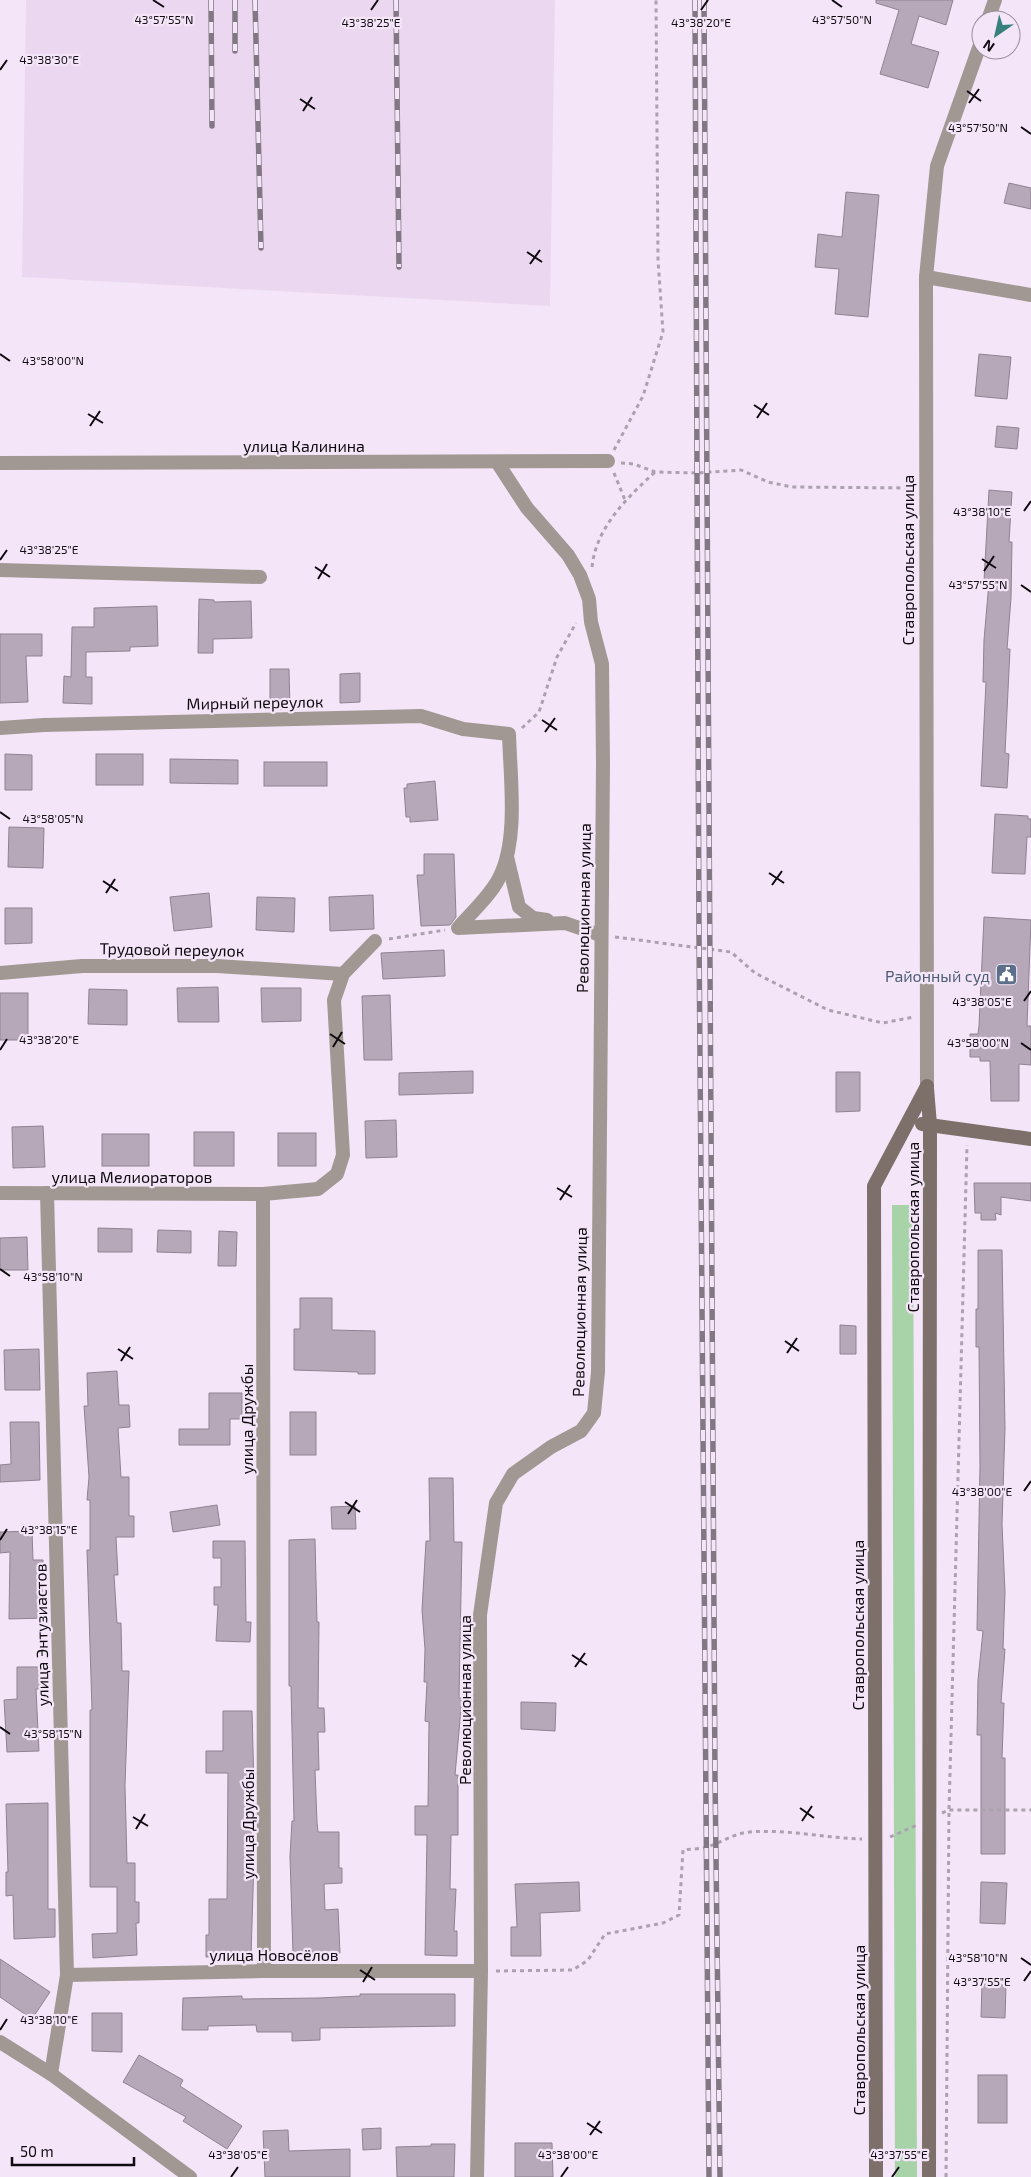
<svg xmlns="http://www.w3.org/2000/svg" width="1031" height="2177" viewBox="0 0 1031 2177" font-family="'Exo 2',sans-serif">
	<rect width="100%" height="100%" fill="#f4e6f8"/>
	<polygon fill="#ebd8f0" points="26,0 555,0 550,306 22,277"/>
	<polygon fill="#a8d2a8" points="892,1205 913,1205 917,2177 895,2177"/>
	<g fill="#b6a8b9" stroke="#8f8292">
		<polygon points="876,0 953,0 946,25 919,16 911,44 939,52 928,88 880,74 899,10 876,3"/>
		<polygon points="1009,183 1031,188 1031,209 1004,203"/>
		<polygon points="846,192 879,195 868,317 835,314 839,269 815,267 818,234 842,237"/>
		<polygon points="979,354 1011,357 1007,399 975,396"/>
		<polygon points="997,426 1019,428 1017,449 995,447"/>
		<polygon points="989,490 1012,492 1009,542 1012,542 1011,598 1007,649 1010,649 1005,753 1009,754 1007,788 981,786 986,682 983,682 984,640 989,582 984,581"/>
		<polygon points="199,599 214,600 214,602 251,601 252,638 213,639 213,653 198,653"/>
		<polygon points="157,606 158,646 130,647 130,651 86,652 86,677 92,677 92,704 63,703 64,676 71,677 72,627 94,627 94,608"/>
		<polygon points="0,634 42,634 42,656 26,656 28,702 0,703"/>
		<polygon points="270,669 289,669 290,709 270,709"/>
		<polygon points="360,673 360,702 340,703 340,674"/>
		<polygon points="5,754 32,755 32,790 5,790"/>
		<rect x="96" y="754" width="47" height="31"/>
		<polygon points="170,759 238,760 238,784 170,783"/>
		<rect x="264" y="762" width="63" height="24"/>
		<polygon points="435,781 438,820 410,822 410,817 406,817 404,788 407,788 407,784"/>
		<polygon points="995,814 1028,816 1028,819 1031,819 1031,837 1027,837 1025,874 992,873"/>
		<polygon points="9,827 44,828 43,868 8,867"/>
		<polygon points="424,854 454,854 456,917 450,925 421,926 417,875 424,875"/>
		<polygon points="209,893 212,927 174,931 170,897"/>
		<polygon points="373,895 374,929 330,931 329,897"/>
		<polygon points="257,897 295,898 294,932 256,930"/>
		<polygon points="5,908 32,908 32,943 5,944"/>
		<polygon points="984,917 1031,920 1027,1026 1031,1026 1031,1065 1019,1064 1019,1101 991,1101 990,1061 980,1061 980,1057 970,1057 970,1034 978,1034 979,1026"/>
		<polygon points="444,950 445,976 383,979 381,953"/>
		<polygon points="218,987 219,1022 178,1022 177,988"/>
		<polygon points="261,988 301,988 301,1021 262,1022"/>
		<polygon points="89,989 127,990 127,1025 88,1024"/>
		<rect x="0" y="993" width="28" height="47"/>
		<polygon points="390,995 392,1060 364,1060 362,996"/>
		<polygon points="473,1071 473,1093 399,1095 399,1073"/>
		<polygon points="836,1072 860,1072 860,1111 836,1112"/>
		<polygon points="396,1120 397,1157 366,1158 365,1121"/>
		<polygon points="43,1126 45,1167 13,1168 12,1127"/>
		<rect x="194" y="1132" width="40" height="34"/>
		<rect x="278" y="1133" width="38" height="33"/>
		<rect x="102" y="1134" width="47" height="32"/>
		<polygon points="974,1183 1031,1183 1031,1201 1001,1197 1001,1215 995,1213 996,1220 981,1220 981,1213 975,1213"/>
		<polygon points="98,1228 132,1229 132,1252 98,1252"/>
		<polygon points="158,1230 191,1231 191,1253 157,1252"/>
		<polygon points="219,1231 237,1232 236,1266 218,1266"/>
		<polygon points="27,1237 28,1270 0,1270 0,1238"/>
		<polygon points="978,1250 1002,1250 1005,1428 1002,1524 1005,1592 1003,1649 1005,1649 1001,1703 1004,1703 1002,1758 1005,1758 1005,1854 981,1854 981,1735 977,1735 978,1680 983,1631 977,1630 980,1466 979,1347 976,1347 976,1309 978,1309"/>
		<polygon points="300,1298 332,1298 332,1330 375,1331 375,1374 358,1374 358,1372 294,1370 294,1329 300,1329"/>
		<polygon points="840,1325 856,1326 856,1354 840,1354"/>
		<polygon points="39,1349 40,1390 5,1390 4,1350"/>
		<polygon points="117,1371 119,1405 129,1405 130,1427 118,1428 121,1477 129,1477 129,1516 134,1516 134,1537 116,1537 118,1575 114,1575 117,1623 121,1623 122,1671 129,1671 125,1786 127,1863 135,1863 135,1902 139,1902 139,1923 136,1923 137,1955 93,1958 92,1934 117,1933 117,1887 90,1887 90,1710 92,1710 87,1550 90,1550 90,1500 87,1500 89,1477 84,1406 88,1406 87,1373"/>
		<polygon points="209,1393 242,1393 242,1419 230,1419 230,1445 179,1445 179,1429 209,1429"/>
		<rect x="290" y="1412" width="26" height="43"/>
		<polygon points="10,1422 39,1422 40,1480 0,1482 0,1465 11,1464"/>
		<polygon points="429,1478 453,1478 454,1542 462,1542 459,1698 462,1698 455,1775 458,1775 458,1835 451,1835 450,1889 456,1889 454,1931 457,1931 457,1956 425,1955 427,1835 415,1835 415,1806 428,1806 429,1722 425,1721 427,1682 424,1682 425,1649 422,1610 426,1541 430,1541"/>
		<polygon points="217,1505 220,1525 173,1532 170,1512"/>
		<polygon points="355,1506 356,1529 332,1529 331,1507"/>
		<polygon points="32,1531 33,1560 43,1560 42,1595 44,1595 45,1618 9,1619 10,1552 0,1553 0,1532"/>
		<polygon points="315,1539 317,1622 319,1622 318,1708 324,1708 325,1732 318,1732 319,1770 315,1770 317,1822 318,1832 339,1832 339,1868 342,1868 342,1883 324,1884 325,1910 338,1909 340,1953 293,1954 290,1856 292,1821 294,1821 291,1686 289,1686 289,1540"/>
		<polygon points="213,1541 245,1541 246,1622 251,1622 250,1642 216,1641 218,1605 214,1605 214,1587 221,1587 221,1558 213,1558"/>
		<polygon points="17,1667 46,1667 46,1689 36,1689 39,1751 7,1752 4,1700 17,1699"/>
		<polygon points="521,1702 556,1703 555,1731 521,1729"/>
		<polygon points="223,1711 252,1711 254,1787 250,1859 254,1859 251,1957 206,1957 206,1935 209,1935 209,1899 227,1899 228,1773 206,1773 206,1751 223,1751"/>
		<polygon points="48,1803 48,1909 55,1909 55,1937 14,1939 13,1895 6,1896 6,1872 8,1872 6,1804"/>
		<polygon points="579,1882 580,1911 540,1913 541,1956 511,1956 511,1927 517,1927 515,1884"/>
		<polygon points="981,1882 1007,1883 1005,1924 980,1923"/>
		<polygon points="0,1959 50,1992 32,2019 0,1997"/>
		<polygon points="982,1984 1006,1985 1005,2018 981,2017"/>
		<polygon points="360,1994 455,1994 455,2026 320,2028 320,2040 292,2041 292,2032 257,2032 256,2025 208,2026 208,2030 182,2030 183,1998 242,1996 242,1999 319,1998 360,1996"/>
		<polygon points="92,2013 122,2013 122,2052 92,2051"/>
		<polygon points="139,2055 183,2080 180,2086 242,2126 227,2149 183,2121 186,2117 123,2082"/>
		<rect x="978" y="2075" width="29" height="48"/>
		<polygon points="381,2128 381,2149 363,2150 362,2129"/>
		<polygon points="288,2130 289,2151 350,2149 350,2177 265,2177 263,2131"/>
		<polygon points="515,2143 552,2143 553,2177 515,2177"/>
		<polygon points="431,2144 455,2144 454,2177 397,2177 396,2147 431,2146"/>
	</g>
	<g fill="none" stroke-linecap="round" stroke-linejoin="round">
		<g stroke="#aca1af" stroke-width="3" stroke-dasharray="4 4" stroke-linecap="butt">
			<polyline points="614,450 643,396 663,332 658,260 656,0"/>
			<polyline points="621,463 634,464 655,472 698,473 741,470 768,482 792,487 913,488"/>
			<polyline points="614,473 625,500"/>
			<path d="M592 567C596 527 628 497 655 472"/>
			<polyline points="522,728 539,712 557,657 576,623"/>
			<polyline points="615,937 731,952 755,973 828,1010 883,1023 914,1017"/>
			<polyline points="389,939 445,930"/>
			<polyline points="942,1813 949,1810 1031,1810"/>
			<polyline points="890,1837 917,1825"/>
			<path d="M496 1971 573 1970 588 1960 605 1934 663 1923 679 1915 683 1850C691 1849 700 1849 707 1847 721 1843 734 1833 750 1832 787 1829 825 1838 862 1839"/>
			<polyline points="946,2177 949,1810 967,1145"/>
		</g>
		<g stroke="#a19894" stroke-width="14">
			<polyline points="926,277 1031,295"/>
			<polyline points="0,463 608,461"/>
			<polyline points="0,570 260,577"/>
			<path d="M0 728 44 725 421 716 463 729 509 734C510 775 519 841 499 878 491 895 470 914 458 928L565 923 600 935"/>
			<polyline points="507,857 519,907 533,918 547,920"/>
			<polyline points="0,973 82,966 217,966 343,974"/>
			<polyline points="0,1193 263,1194"/>
			<polyline points="47,1193 67,1975 51,2074"/>
			<polyline points="264,1971 263,1194 318,1189 337,1174 343,1155 334,1000 343,974 375,941"/>
			<polyline points="67,1975 264,1971 481,1971"/>
			<polyline points="0,2042 51,2074 190,2177"/>
			<polyline points="477,2177 481,1971 480,1615 496,1503 513,1474 551,1447 581,1431 594,1413 598,1372 603,763 602,664 591,622 589,599 580,575 568,555 527,508 497,462"/>
		</g>
		<g stroke="#a19894" stroke-width="14">
			<polyline points="988,20 995,0"/>
			<polyline points="927,1086 926,277 937,166 981,42"/>
		</g>
		<g stroke="#7d706a" stroke-width="14">
			<polyline points="927,1088 930,1125 929,2177"/>
			<polyline points="922,1124 1031,1139"/>
			<polyline points="876,2177 874,1186 927,1086"/>
		</g>
		<defs>
			<g id="rail">
				<polyline points="211,0 212,126"/>
				<polyline points="235,0 235,51"/>
				<polyline points="255,0 261,248"/>
				<polyline points="396,0 399,267"/>
				<polyline points="695,0 699,935 709,2177"/>
				<polyline points="704,0 715,1777 720,2177"/>
			</g>
		</defs>
		<use href="#rail" stroke="#827884" stroke-width="5.5"/>
		<use href="#rail" stroke="#f4e6f8" stroke-width="4" stroke-dasharray="11" stroke-linecap="butt"/>
	</g>
	<path fill="none" stroke="#0f0a10" stroke-width="2" d="M153 0 164 7M832 0 842 7M371 10 378 0M701 10 708 0M0 70 7 60M967 91 981 101M300 99 315 109M969 103 979 89M303 111 312 97M1021 127 1031 134M527 252 542 262M530 264 540 250M0 354 10 361M754 405 769 415M88 414 103 423M757 418 767 403M90 426 100 411M1024 511 1031 501M982 559 996 568M0 560 7 550M315 567 330 577M984 571 994 556M318 579 327 564M1021 585 1031 592M542 720 557 730M545 732 555 718M0 812 10 819M769 873 784 883M103 881 118 891M772 885 782 871M106 893 115 879M1024 1001 1031 991M330 1034 345 1044M1021 1043 1031 1050M333 1047 342 1032M0 1050 7 1039M557 1188 572 1197M560 1200 570 1185M0 1269 10 1276M785 1341 799 1351M118 1349 133 1359M787 1353 797 1338M121 1361 130 1347M1024 1491 1031 1481M345 1502 360 1512M348 1514 357 1500M0 1540 7 1529M572 1655 587 1665M575 1667 585 1653M0 1727 10 1734M800 1808 814 1818M133 1817 148 1826M802 1821 812 1806M136 1829 145 1814M1021 1958 1031 1965M360 1970 375 1980M1024 1981 1031 1971M363 1982 372 1967M0 2030 7 2019M587 2123 602 2133M590 2135 600 2121M231 2177 238 2167M561 2177 568 2167M892 2177 899 2167"/>
	<defs>
		<symbol id="civic-square" viewBox="-11 -11 22 22"><rect x="-9" y="-9" width="18" height="18" rx="4" fill="#5c6f8a" stroke="#f4e6f8"/><path d="M-.6-6.5H3V-4.5H.6V-3L4-1V1h2V6H-6V1h2V-1L-.6-3ZM-1.2 2.5V6h2.4V2.5Z" fill="#fff"/></symbol>
	</defs>
	<g fill-rule="evenodd">
		<use href="#civic-square" x="994" y="962" width="25" height="25"/>
	</g>
	<g text-anchor="middle" dominant-baseline="central" stroke-width="4.5" stroke-linejoin="round" paint-order="stroke">
		<g font-size="16" fill="#0f0a10" stroke="#f4e6f8">
			<text x="304" y="445">улица Калинина</text>
			<text transform="translate(907 560) rotate(-90)">Ставропольская улица</text>
			<text transform="translate(255 702) rotate(-1)">Мирный переулок</text>
			<text transform="translate(583 908) rotate(-89)">Революционная улица</text>
			<text transform="translate(172 949) rotate(1)">Трудовой переулок</text>
			<text x="132" y="1176">улица Мелиораторов</text>
			<text transform="translate(912 1227) rotate(-90)">Ставропольская улица</text>
			<text transform="translate(579 1312) rotate(-89)">Революционная улица</text>
			<text transform="translate(246 1419) rotate(-90)">улица Дружбы</text>
			<text transform="translate(857 1625) rotate(-90)">Ставропольская улица</text>
			<text transform="translate(41 1635) rotate(-91)">улица Энтузиастов</text>
			<text transform="translate(464 1700) rotate(-90)">Революционная улица</text>
			<text transform="translate(247 1824) rotate(-90)">улица Дружбы</text>
			<text x="274" y="1954">улица Новосёлов</text>
			<text transform="translate(858 2030) rotate(-90)">Ставропольская улица</text>
		</g>
		<g font-size="16" fill="#4e5e75" stroke="#f4e6f8" text-anchor="end">
			<text x="990" y="975">Районный суд</text>
		</g>
	</g>
	<g font-size="12" text-anchor="middle" fill="#0f0a10" stroke="#f4e6f8" stroke-width="4.5" stroke-linejoin="round" paint-order="stroke">
		<text x="164" y="24">43°57'55"N</text>
		<text x="842" y="24">43°57'50"N</text>
		<text x="371" y="27">43°38'25"E</text>
		<text x="701" y="27">43°38'20"E</text>
		<text x="49" y="64">43°38'30"E</text>
		<text x="978" y="132">43°57'50"N</text>
		<text x="53" y="365">43°58'00"N</text>
		<text x="982" y="516">43°38'10"E</text>
		<text x="49" y="554">43°38'25"E</text>
		<text x="978" y="589">43°57'55"N</text>
		<text x="53" y="823">43°58'05"N</text>
		<text x="982" y="1006">43°38'05"E</text>
		<text x="49" y="1044">43°38'20"E</text>
		<text x="978" y="1047">43°58'00"N</text>
		<text x="53" y="1281">43°58'10"N</text>
		<text x="982" y="1496">43°38'00"E</text>
		<text x="49" y="1534">43°38'15"E</text>
		<text x="53" y="1738">43°58'15"N</text>
		<text x="978" y="1962">43°58'10"N</text>
		<text x="982" y="1986">43°37'55"E</text>
		<text x="49" y="2024">43°38'10"E</text>
		<text x="238" y="2159">43°38'05"E</text>
		<text x="568" y="2159">43°38'00"E</text>
		<text x="899" y="2159">43°37'55"E</text>
	</g>
	<g transform="translate(996 35) rotate(214)"><circle r="24" fill="#f4e6f8" stroke="#988e9b"/>
	<path d="M0-4L9 19L0 12L-9 19Z" fill="#37807e"/>
	<text y="-8" font-size="14" font-weight="bold" text-anchor="middle" fill="#0f0a10">N</text>
	</g>
	<path d="M12 2157v8h122v-8" fill="none" stroke="#0f0a10" stroke-width="2.5"/>
	<text x="20" y="2157" font-size="15" fill="#0f0a10" stroke="#f4e6f8" stroke-width="4" paint-order="stroke">50 m</text>
</svg>
